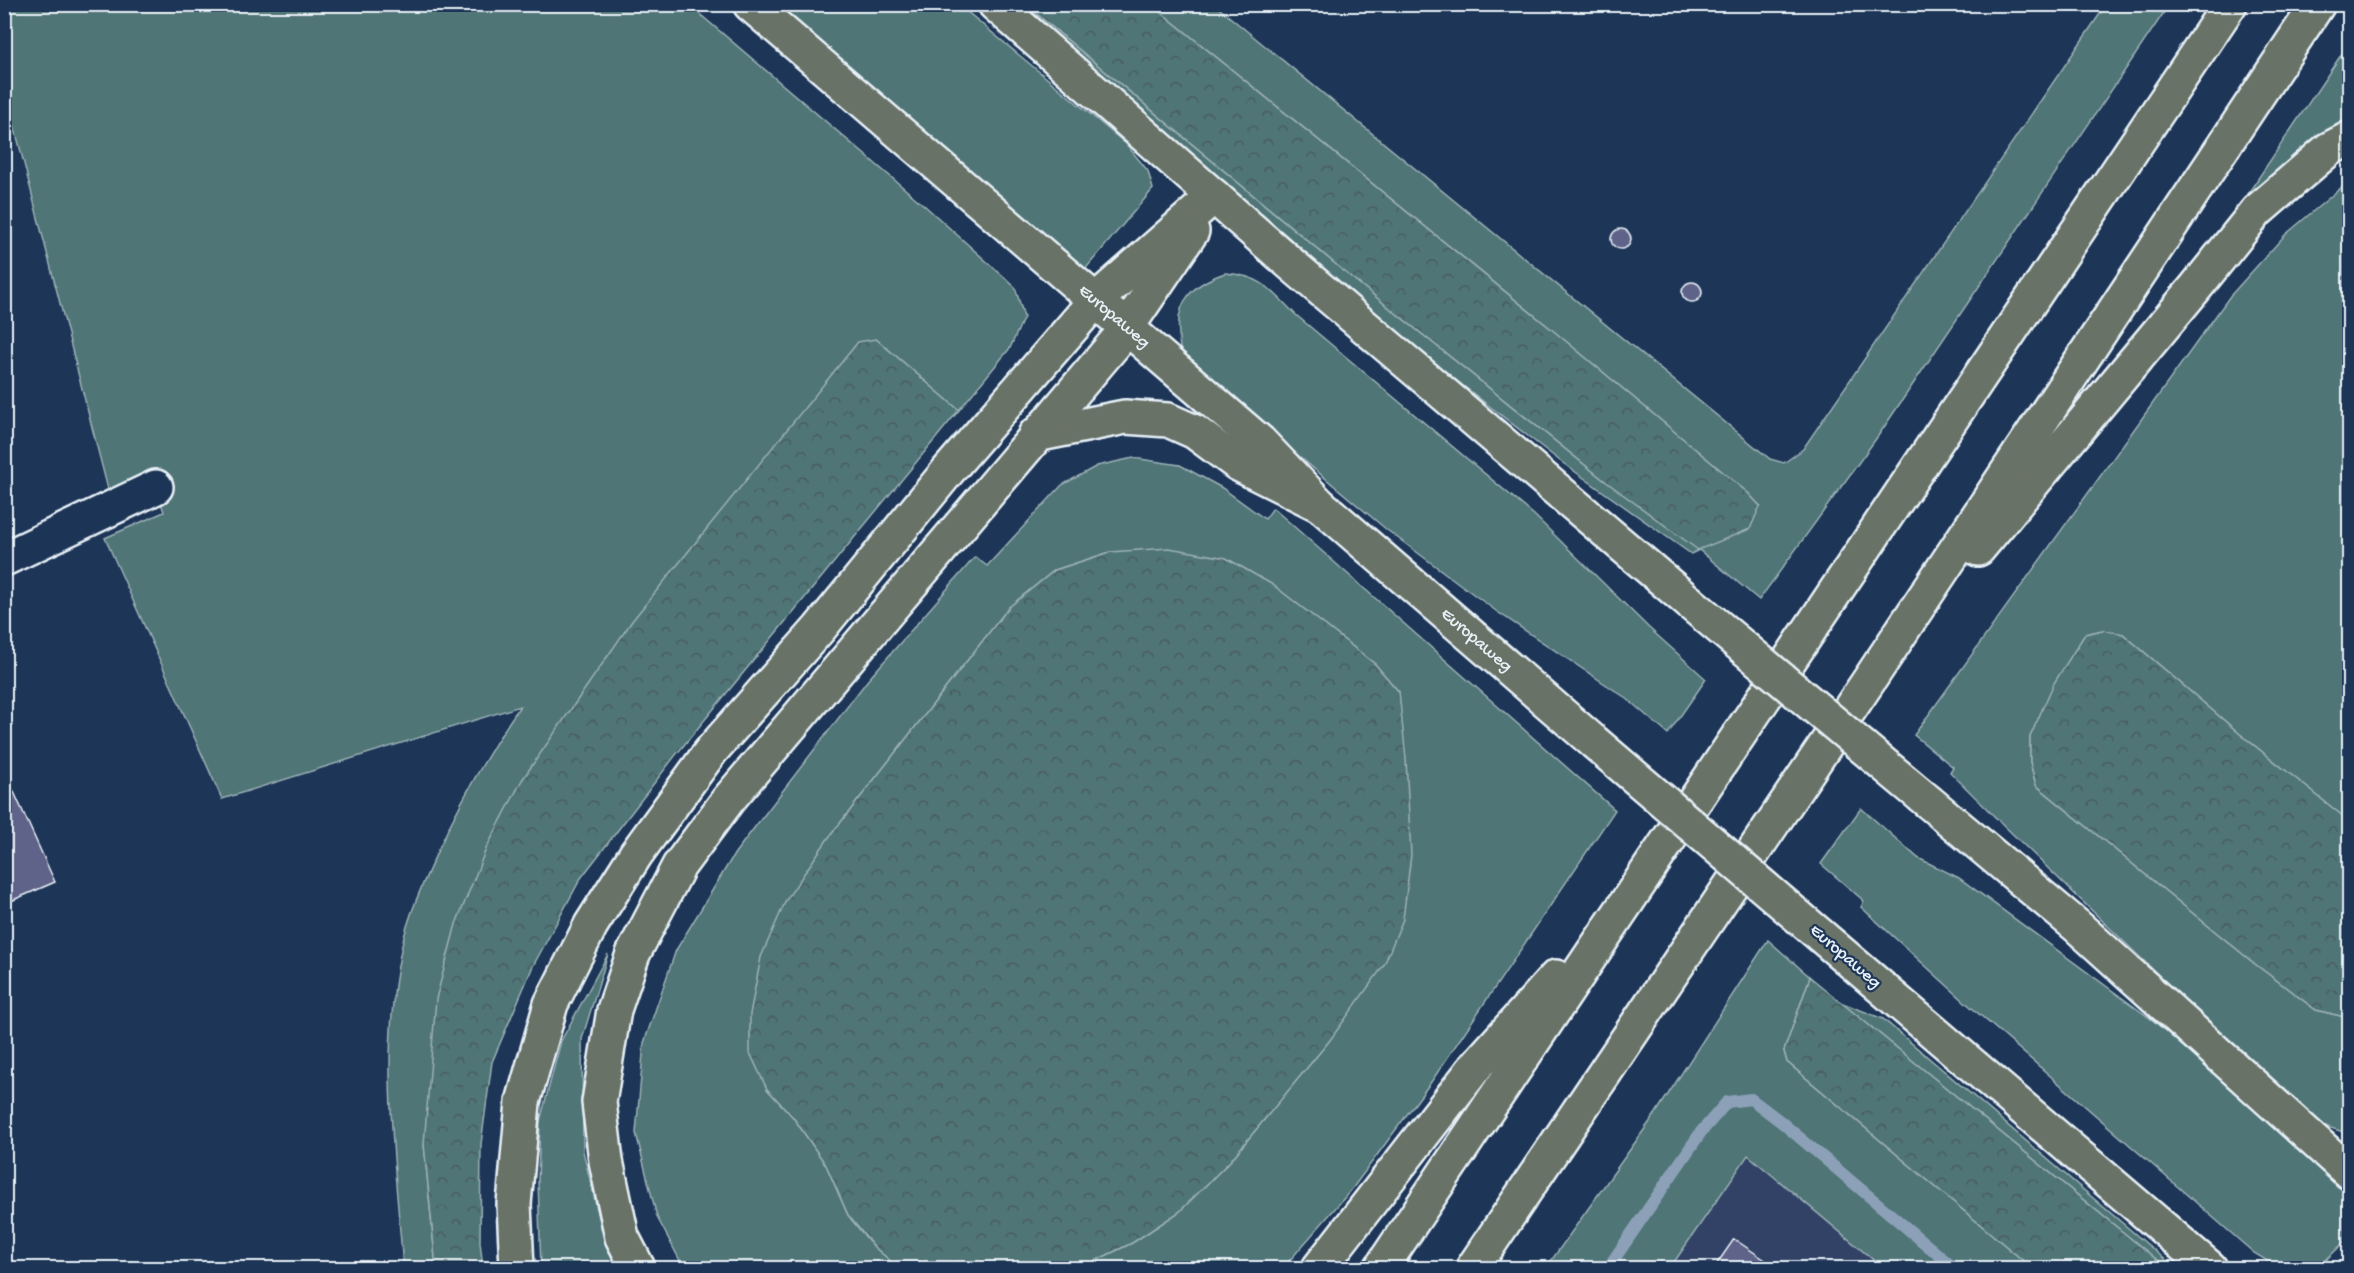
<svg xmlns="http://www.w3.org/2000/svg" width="2354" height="1273" viewBox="0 0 2354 1273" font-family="'Gochi Hand',sans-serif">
	<defs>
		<pattern id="forest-crowns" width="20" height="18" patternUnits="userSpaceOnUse" patternTransform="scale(1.5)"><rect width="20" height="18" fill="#4f7476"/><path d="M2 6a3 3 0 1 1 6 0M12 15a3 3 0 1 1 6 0" fill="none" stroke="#4a5c5e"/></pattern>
	</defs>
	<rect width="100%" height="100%" fill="#1d3557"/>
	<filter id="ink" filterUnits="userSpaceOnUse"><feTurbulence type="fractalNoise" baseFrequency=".0167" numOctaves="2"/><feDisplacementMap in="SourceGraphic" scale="12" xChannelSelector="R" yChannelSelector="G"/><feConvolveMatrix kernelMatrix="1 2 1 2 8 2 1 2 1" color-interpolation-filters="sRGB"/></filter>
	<g filter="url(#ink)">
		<polygon fill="#314366" points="1728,1085 1962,1268 1611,1268"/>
		<g fill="#4f7476" stroke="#9cb2b7" stroke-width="1.5">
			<path d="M4 5H689L925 206 1015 287 1024 317 1010 348 959 410 876 339 424 1144 436 1268H404L402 1255C394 1154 380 1050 401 950 408 915 424 881 439 848 462 798 489 751 520 706L222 799 105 538 164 512 153 478 110 497 5 90Z"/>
			<polygon points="779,5 959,5 1126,144 1148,171 1153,189 1082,273"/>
			<polygon points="1015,5 1026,5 1028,7 1351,277 1605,481 1760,506 1748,493 1550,328 1152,5 1215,5 1770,459 1784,463 1803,449 2106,5 2169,5 1878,436 1759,600 1699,550 1691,554 1560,461 1439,367 1106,80"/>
			<polygon points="2349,43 2349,116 2287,163 2253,199 2243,201"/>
			<polygon points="2349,181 2349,821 2240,734 2123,634 2103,630 2085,634 2030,737 2030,762 2036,785 2255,964 2316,1010 2349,1018 2349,1134 2322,1125 2292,1104 1994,816 1950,772 1953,767 1914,735 2230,296 2285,235"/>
			<path d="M1225 273C1263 276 1271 290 1296 315L1534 515 1649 628 1706 679 1668 734 1626 698 1496 611 1387 530 1194 368C1190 363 1185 358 1182 353 1179 348 1179 340 1179 334 1175 300 1195 283 1225 273Z"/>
			<polygon points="1133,458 1180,465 1222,488 1265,519 1273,508 1615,810 1431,1082 1352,1189 1283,1268 1080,1268 1132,1243 1179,1212 1230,1161 1330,1040 1399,692 1375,664 1273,585 1226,558 1110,552 1055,570 1009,607 827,840 767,1089 793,1117 826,1165 848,1215 873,1246 899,1268 684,1268 657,1217 636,1133 644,1043 676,950 735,853 867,681 975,557 987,566 1062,485 1097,466"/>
			<polygon points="1861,808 1918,858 1959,878 2155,1022 2349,1192 2350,1231 2347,1239 2325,1261 2310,1266 2279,1268 2254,1253 1964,1001 1861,907 1864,901 1821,864"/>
			<polygon points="1768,940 1810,977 1784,1051 1787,1062 2032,1268 1883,1268 1748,1155 1670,1268 1546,1268 1656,1113"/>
			<polygon points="608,954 582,1039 583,1151 602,1230 622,1268 541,1268 538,1181 540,1121 561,1041"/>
			<polygon points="1840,1002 1883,1019 2175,1268 2167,1268"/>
		</g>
		<g fill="url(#forest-crowns)" stroke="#9cb2b7" stroke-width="1.5">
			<polygon points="1026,5 1152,5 1550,328 1748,493 1760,506 1750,529 1698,550 1605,481 1351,277"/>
			<polygon points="876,339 959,410 675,756 581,878 533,966 492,1062 481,1144 480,1242 483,1268 436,1268 424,1144 436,999 456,924 486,849 522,780 632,621 858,342"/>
			<polygon points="1169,548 1226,558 1273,585 1375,664 1399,692 1406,759 1411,855 1403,919 1384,965 1330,1040 1230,1161 1179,1212 1132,1243 1080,1268 899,1268 873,1246 848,1215 826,1165 793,1117 767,1089 750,1053 750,1014 761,957 786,900 827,840 1009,607 1055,570 1110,552"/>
			<polygon points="2103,630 2123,634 2240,734 2349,821 2349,1018 2316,1010 2255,964 2036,785 2030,762 2030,737 2054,683 2085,634"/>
			<polygon points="1810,977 2167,1268 2032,1268 1787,1062 1784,1051"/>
		</g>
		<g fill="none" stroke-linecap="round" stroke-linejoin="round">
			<polyline stroke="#8ca1b8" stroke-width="12" points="1608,1268 1701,1132 1727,1102 1751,1099 1780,1121 1954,1268"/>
		</g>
		<g fill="#606489" stroke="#e8f1f8" stroke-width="1.5">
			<circle cx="1621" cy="239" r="10"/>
			<circle cx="1692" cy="292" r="10"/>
			<polygon points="4,770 55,882 4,904"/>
			<polygon points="1734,1239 1777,1268 1714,1268"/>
		</g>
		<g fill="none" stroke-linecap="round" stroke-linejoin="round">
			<defs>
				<polyline id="minor" points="4,559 156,487"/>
				<g id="major">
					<path id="s1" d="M750 4 1260 442 1320 505 1594 742"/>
					<polyline points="995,4 1291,264 1689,602"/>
					<polyline points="1930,803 2077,926 2350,1173"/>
					<polyline points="1834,947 2210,1268"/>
				</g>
				<g id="highway">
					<polyline points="1035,435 1125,417 1168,420 1195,432 1238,464 1320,505"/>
					<polyline points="1978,549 2196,287 2257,211 2329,149 2350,138"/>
					<polyline points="517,1268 514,1204 523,1102 551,1004 591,925 636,854 711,751 819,629 948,471 1095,301 1214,196"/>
					<polyline points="638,1268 622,1237 606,1161 599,1102 614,1010 633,954 679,866 728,800 1121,336 1192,231"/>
					<polyline points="1319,1268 1476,1066 1556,977"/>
					<polyline points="1381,1268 2230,4"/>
					<polyline points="1473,1268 1872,676 2318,4"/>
				</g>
			</defs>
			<use href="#minor" stroke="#e8f1f8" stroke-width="38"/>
			<use href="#major" stroke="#e8f1f8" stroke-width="38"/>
			<use href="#highway" stroke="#e8f1f8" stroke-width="38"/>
			<use href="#minor" stroke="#1d3557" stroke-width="33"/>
			<use href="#major" stroke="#697266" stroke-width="33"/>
			<use href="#highway" stroke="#697266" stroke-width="33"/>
			<defs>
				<g id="major-bridge">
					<polyline points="1689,602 1930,803"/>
					<polyline points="1594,742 1834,947"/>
				</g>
			</defs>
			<use href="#major-bridge" stroke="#e8f1f8" stroke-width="38" stroke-linecap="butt"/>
			<use href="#major-bridge" stroke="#697266" stroke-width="33"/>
		</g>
	</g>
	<g text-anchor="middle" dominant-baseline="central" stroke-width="4.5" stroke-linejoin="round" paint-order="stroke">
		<g font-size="18" fill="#e8f1f8" stroke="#1d3557">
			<text stroke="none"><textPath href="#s1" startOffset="480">Europaweg</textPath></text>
			<text stroke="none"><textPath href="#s1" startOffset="966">Europaweg</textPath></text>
			<text transform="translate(1845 957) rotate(41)">Europaweg</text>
		</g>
	</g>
	<rect width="2354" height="1273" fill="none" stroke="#1d3557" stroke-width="24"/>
	<rect x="12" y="12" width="2330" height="1249" fill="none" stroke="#e8f1f8" stroke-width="2" filter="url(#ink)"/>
</svg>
